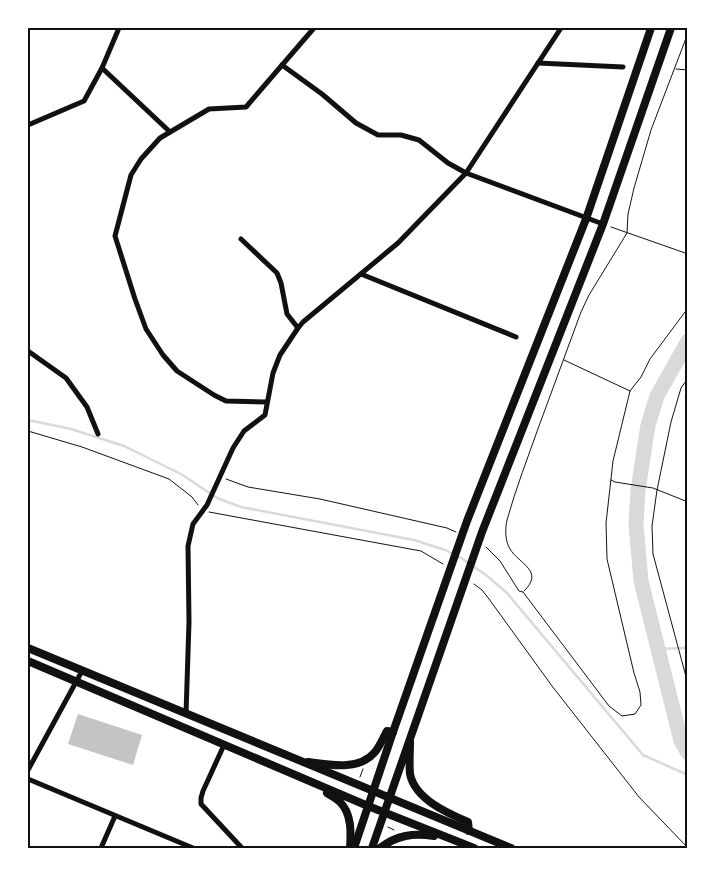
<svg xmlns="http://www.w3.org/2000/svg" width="715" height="876" viewBox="0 0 715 876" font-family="Arial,sans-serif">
	<rect width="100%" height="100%" fill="#fff"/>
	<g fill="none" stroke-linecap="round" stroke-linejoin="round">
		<g stroke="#d9d9d9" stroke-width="2.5">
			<polyline points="28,420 71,429 124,446 181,474 217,498 241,507 414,540 445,550 461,558 486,575 507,593 643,755 688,775"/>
			<polyline points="659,649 684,648 688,649"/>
		</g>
		<polyline stroke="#d9d9d9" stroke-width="15" points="688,341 657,396 648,425 638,490 636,524 641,581 681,741 688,753"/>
	</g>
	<polygon fill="#c4c4c4" points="78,714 142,735 133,765 68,744"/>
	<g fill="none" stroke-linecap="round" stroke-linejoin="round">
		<g stroke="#111" stroke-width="1">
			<polyline points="676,69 688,70"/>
			<polyline points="611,227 688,254"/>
			<polyline points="564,360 630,391"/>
			<polyline points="688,378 681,388 671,422 657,490 652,526 653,554 688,684"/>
			<polyline points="28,431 82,447 169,479 192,497 198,505"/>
			<polyline points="226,479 248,487 320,499 447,528 456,532"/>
			<polyline points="611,480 615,482 653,488 688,502"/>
			<polyline points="209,512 421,551 443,564"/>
			<polyline points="486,547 500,561 519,591 523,592 609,706 622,716 635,714 641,705 640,692 634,673 607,559 606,523 611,479 613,461 630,391 641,377 650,359 688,308"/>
			<polyline points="474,584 482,590 489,599 552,686 639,797 688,848"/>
			<path d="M524 591C545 571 519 564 510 549 505 541 505 529 507 520 516 488 528 457 539 426 553 388 567 350 581 312L589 295 627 233 628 214 634 188 651 130 688 33"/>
			<polyline points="360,777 363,769"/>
			<polyline points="388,827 394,830"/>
		</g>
		<g stroke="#111" stroke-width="5">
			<polyline points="538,63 623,67"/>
			<polyline points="282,65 322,94 356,123 378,135 401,135 419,140 448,163 466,173 603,224"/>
			<polyline points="102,68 170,132"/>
			<polyline points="28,125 84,101 102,68 119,28"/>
			<polyline points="241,239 277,273 281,283 287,314 298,328"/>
			<polyline points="361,274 516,337"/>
			<polyline points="28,351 66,378 87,407 98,434"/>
			<polyline points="267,402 226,401 214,395 177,371 163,355 146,329 135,299 115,236 131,175 141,159 160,138 209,109 246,107 314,28"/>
			<polyline points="186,714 189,622 188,546 193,524 207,505 233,448 244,431 265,415 273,373 280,355 298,328 303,322 398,243 466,173 561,28"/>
			<polyline points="224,745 203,791 201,798 201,804 242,848"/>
			<polyline points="28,770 82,671"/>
			<polyline points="28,779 193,848"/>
			<polyline points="101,848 115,816"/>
		</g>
		<g stroke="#111" stroke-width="8">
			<polyline points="28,648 511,848"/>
			<polyline points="28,661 368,806 474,848"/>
			<path d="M410 742C410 753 409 764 410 774 415 799 447 813 468 822L469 831"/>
			<path d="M308 762C330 765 359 771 375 752 380 746 383 738 387 731L393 732"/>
			<path d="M327 793C331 796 336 798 340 802 352 814 351 833 350 848"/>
			<polyline points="354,848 393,732 467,521 586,219 651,28"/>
			<polyline points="372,848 482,532 603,224 671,28"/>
			<path d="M380 848C397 835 413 833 434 836"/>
		</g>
	</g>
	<rect width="715" height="876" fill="none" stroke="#ffffff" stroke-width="58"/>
	<rect x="29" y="29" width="657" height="818" fill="none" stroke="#111" stroke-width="2"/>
</svg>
